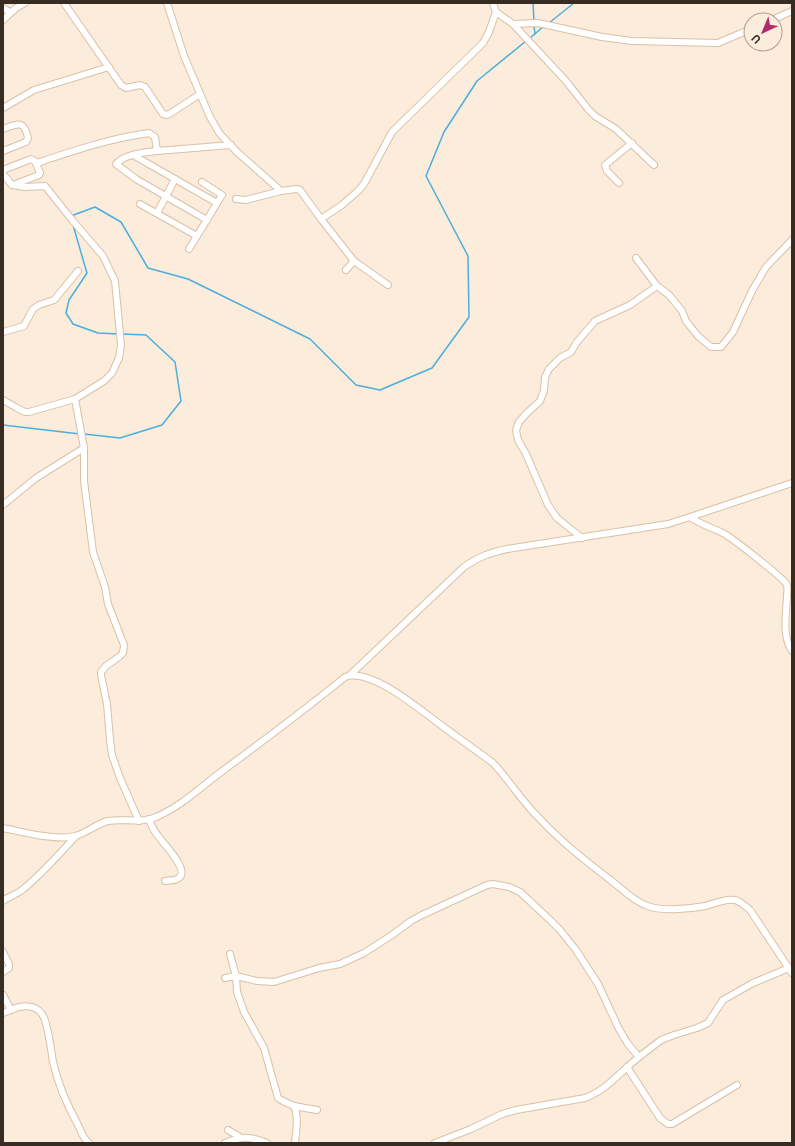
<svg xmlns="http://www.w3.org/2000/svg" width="795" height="1146" viewBox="0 0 795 1146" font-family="'Public Sans',sans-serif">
	<rect width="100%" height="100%" fill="#fcecdb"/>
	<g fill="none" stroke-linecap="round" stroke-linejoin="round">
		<g stroke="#4baedb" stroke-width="1.5">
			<polyline points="533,3 534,22"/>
			<polyline points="549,23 574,3"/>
			<polyline points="534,26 535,34"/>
			<polyline points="529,39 544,26"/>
			<polyline points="71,216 95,207 121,222 148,268 188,279 310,339 356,385 380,390 432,368 469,317 468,256 426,176 444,132 477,81 526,41"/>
			<polyline points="73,225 87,273 69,300 66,313 73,324 98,333 119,334"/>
			<polyline points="3,425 80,434"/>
			<polyline points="84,434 120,438 162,425 181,401 175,362 146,335 123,334"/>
		</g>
		<defs>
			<g id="minor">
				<polyline points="64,3 121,85 126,88 140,85 145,87 163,114 167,115 171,113 200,94"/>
				<polyline points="167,3 184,56 210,117 220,134 237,152 281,191 296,189 300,190 321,219 342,205 358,191 364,184 392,132 483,43 489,32 496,12"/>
				<polyline points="493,3 496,12 513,24 538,23 602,37 632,41 718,43 751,29"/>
				<polyline points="3,8 10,12 13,11"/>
				<polyline points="3,20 16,8 25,3"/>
				<polyline points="772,20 792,11"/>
				<polyline points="513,24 566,81 588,109 595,116 616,129 654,165"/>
				<polyline points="3,108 34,90 109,67"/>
				<path d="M3 129C17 124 24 119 28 138L26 142 3 151"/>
				<path d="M157 151C145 152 123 155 116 164L136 179 207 220"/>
				<polyline points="133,155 217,203"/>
				<path d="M37 163C73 151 111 138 149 133L155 137 157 151 231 145"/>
				<polyline points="3,170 31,159 35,161 40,173 39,175 13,185"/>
				<polyline points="3,174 12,185 25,187 45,186 73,221 103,256 115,281 121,345 119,358 112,373 104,381 75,399 84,448 84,481 93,552 105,587 108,604 124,645 123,653 119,657 106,666 101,672 101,675 107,704 110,740 112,755 120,778 139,821"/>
				<polyline points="619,183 607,171 605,165 632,143"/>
				<polyline points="236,199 246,200 281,191"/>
				<polyline points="140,204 197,236 222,195 202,182"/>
				<polyline points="157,213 175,179"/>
				<polyline points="321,219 354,261 388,285"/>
				<polyline points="189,249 197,236"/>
				<polyline points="636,258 657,286"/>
				<polyline points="346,270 354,261"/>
				<polyline points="3,332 24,326 33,309 39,305 54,300 78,271"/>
				<polyline points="3,400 17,408 25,412 29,412 75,399"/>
				<path d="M792 483 690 517C702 525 710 527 723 533 732 538 785 579 787 585 788 589 787 593 787 597 786 615 782 636 792 651"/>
				<polyline points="3,505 36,478 84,448"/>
				<polyline points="582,538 557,518 548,505 526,454 518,440 516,430 519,422 526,414 540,401 544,391 545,377 549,369 560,358 571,352 577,342 595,321 630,305 657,286 669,295 682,311 686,321 698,336 711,347 721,347 733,332 752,291 766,267 792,240"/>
				<path d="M350 675 464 567C480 556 489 553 507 549L668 524 690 517"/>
				<path d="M149 819C151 825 154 831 158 836 163 843 188 868 180 877 177 881 170 880 165 881"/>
				<path d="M3 828C23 832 56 841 75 836 87 833 96 824 108 821 124 818 141 824 156 817 180 807 201 787 221 772 263 741 305 710 345 677 371 667 420 710 441 725 458 738 476 750 493 763 509 780 521 800 538 817 560 841 587 862 613 882 623 890 633 900 645 905 660 912 689 909 705 906 714 904 725 898 735 900 740 901 745 906 750 910L792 973"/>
				<path d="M3 901C9 896 16 895 22 890 42 874 58 855 76 836"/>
				<polyline points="3,952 9,964 9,968 3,972"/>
				<path d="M230 954 236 976 237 992 244 1012 264 1048 278 1098 283 1101 294 1106C299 1117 296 1131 295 1143"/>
				<polyline points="225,978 236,976 257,981 274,982 319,968 340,964 364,953 392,935 411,921 420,916 487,885 493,884 509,887 520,892 549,919 560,930 576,950 598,984 619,1029 628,1044 639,1057 661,1040 674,1035 697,1028 708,1023 723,1000 753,983 789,968"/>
				<path d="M3 995 11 1010C21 1005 35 1004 42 1014 48 1022 51 1050 53 1062 58 1084 67 1105 78 1125 81 1131 83 1139 89 1143"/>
				<polyline points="3,1013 11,1010"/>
				<polyline points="627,1067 660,1118 668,1124 672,1124 737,1085"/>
				<polyline points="294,1106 317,1110"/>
				<polyline points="228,1130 240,1137"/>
				<path d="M225 1143C243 1136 249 1136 267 1143"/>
				<path d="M435 1143 471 1129 502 1114 516 1110 585 1098C607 1090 621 1071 639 1057"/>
			</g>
		</defs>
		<use href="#minor" stroke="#dbc0a5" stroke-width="8"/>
		<use href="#minor" stroke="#fff" stroke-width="6"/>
	</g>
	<rect width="795" height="1146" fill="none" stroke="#362c21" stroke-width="8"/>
	<g transform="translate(763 32) rotate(224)"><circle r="19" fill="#fcecdb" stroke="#ad9f91"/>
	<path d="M0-3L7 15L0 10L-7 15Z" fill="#b02a6f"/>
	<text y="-6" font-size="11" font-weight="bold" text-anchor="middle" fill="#362c21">U</text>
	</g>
</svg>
